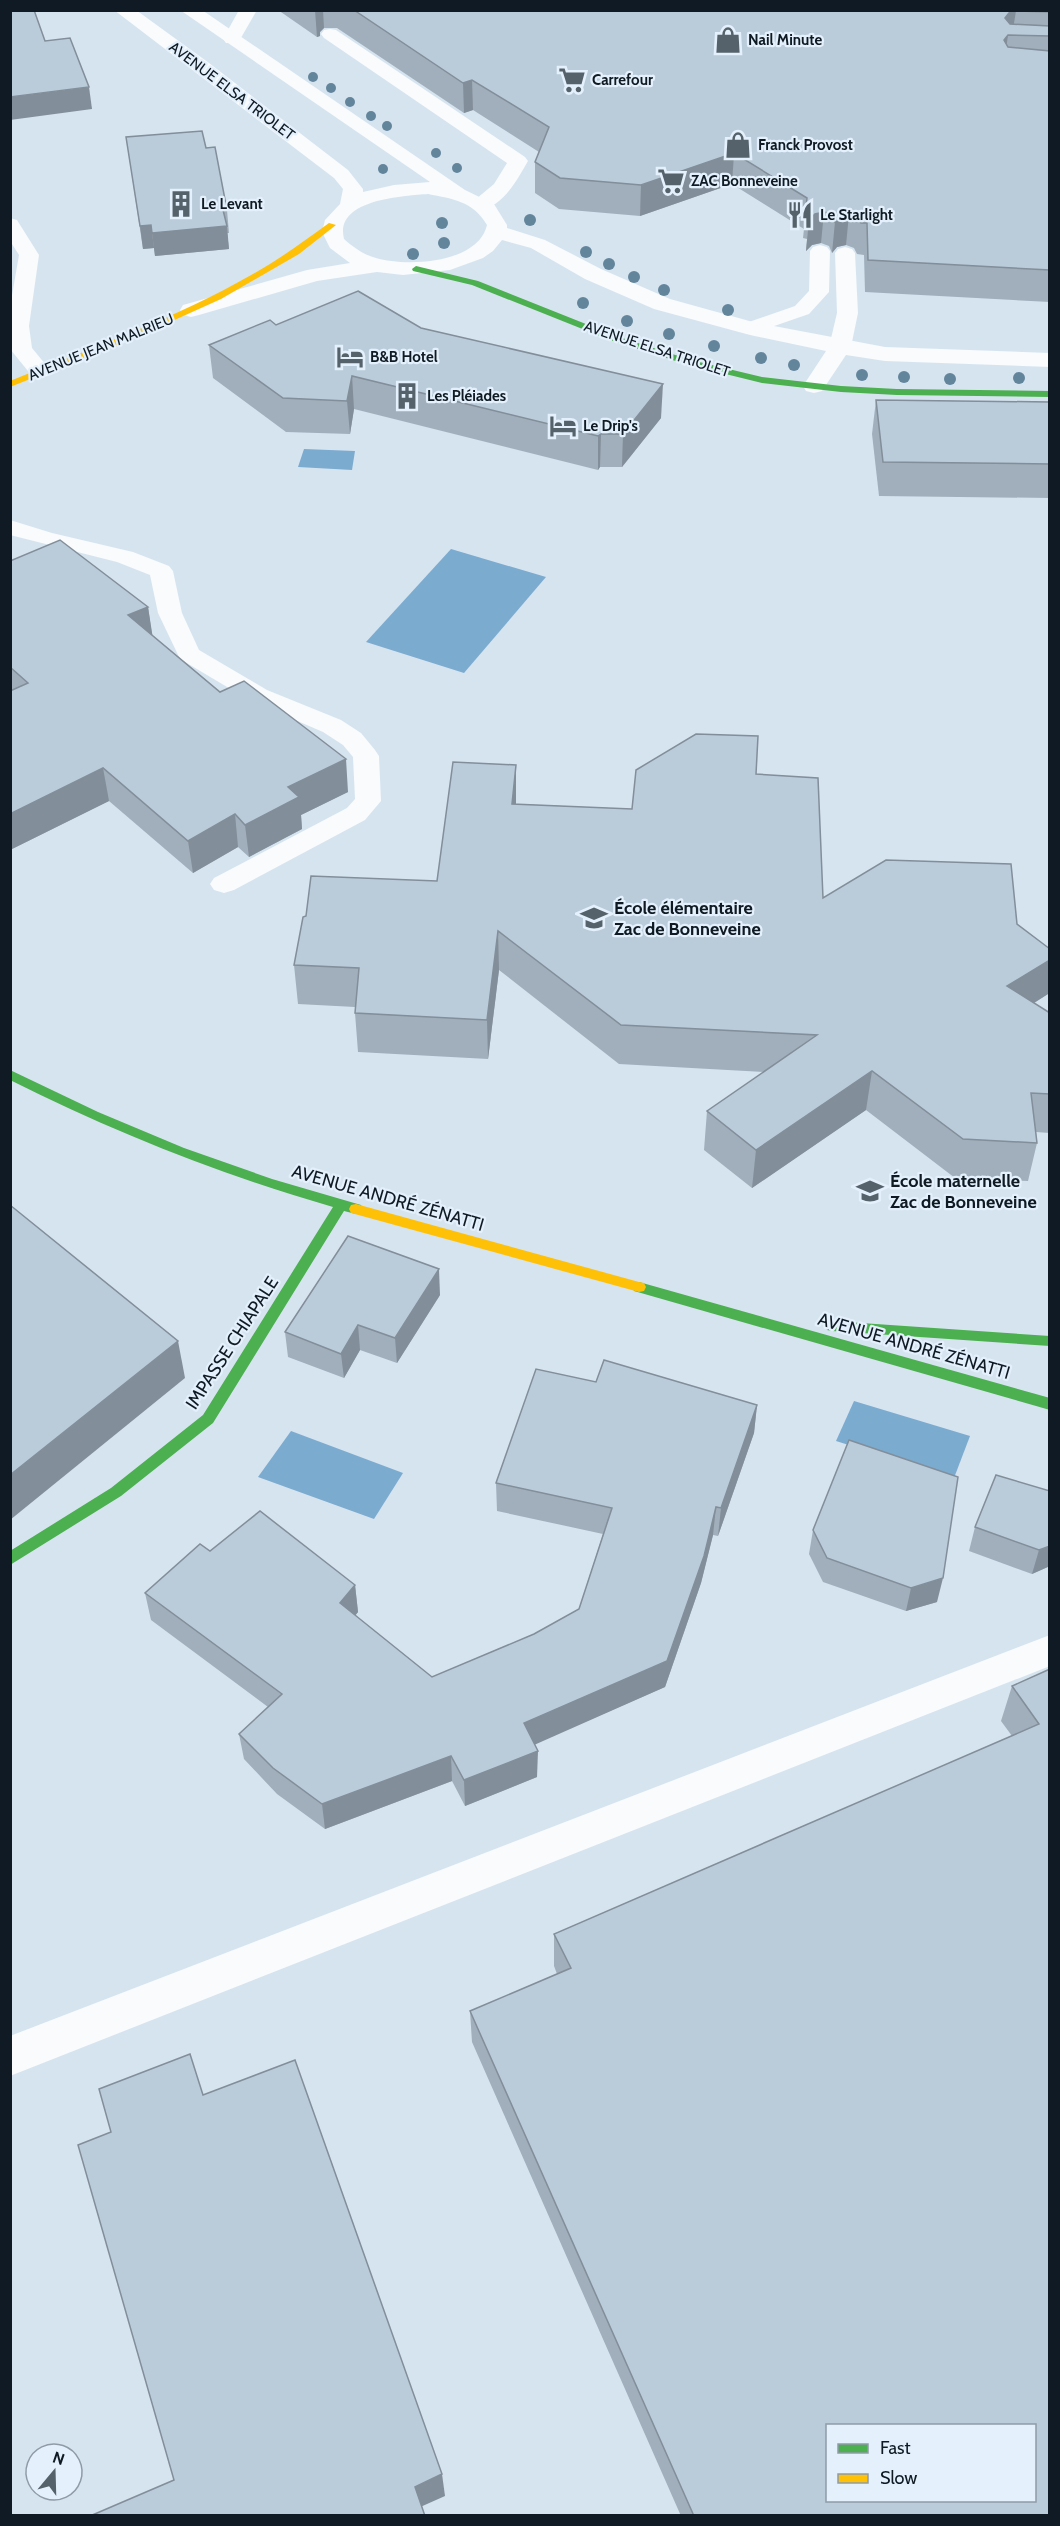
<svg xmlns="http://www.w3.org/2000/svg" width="1060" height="2526" viewBox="0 0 1060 2526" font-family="Cabin,sans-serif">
	<rect width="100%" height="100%" fill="#d6e4f0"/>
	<g fill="#7cabd0">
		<polygon points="304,449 355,451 352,470 298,467"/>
		<polygon points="451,549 546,577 464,673 366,642"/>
		<polygon points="854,1401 970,1436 954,1478 836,1441"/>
		<polygon points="291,1431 403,1473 374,1519 258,1477"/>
	</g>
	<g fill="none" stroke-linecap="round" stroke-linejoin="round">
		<g fill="#f9fbfd" fill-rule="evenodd">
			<polygon points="239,10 257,10 238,43 226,43 223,39"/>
			<path d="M330 29 336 30 525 157 528 161C517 180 499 215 473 208L470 204 494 184 507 163 324 38 321 34 324 30Z"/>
			<polygon points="10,218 17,220 39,255 29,326 32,348 51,371 48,376 40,377 32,376 10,349 10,307 19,255 10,241"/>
			<polygon points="820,245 827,247 830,251 829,292 809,314 757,332 750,334 743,332 739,328 743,324 795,306 809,291 810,251 813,247"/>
			<polygon points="845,247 852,249 855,253 858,313 851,347 848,352 840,353 832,352 829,347 837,313 835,253 838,249"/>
			<polygon points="10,520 52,533 133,552 169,566 173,571 182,613 199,650 267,690 341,720 361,733 375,750 379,756 381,801 365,820 234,890 224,893 214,890 210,884 214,878 347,808 355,799 353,757 343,745 323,732 249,700 180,659 158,613 150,575 117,562 10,535"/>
			<polygon points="1050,1635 1050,1666 10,2076 10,2036"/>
		</g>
		<path fill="#f9fbfd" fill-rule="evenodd" d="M114 10H136L209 63 348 170 363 189V192L394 185 430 182 180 10H202L465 190 494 204 507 225V228L545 240 601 269 670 299 753 322 885 347 1050 353V367L885 361 846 355 822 391 814 393 806 391 803 386 826 351 750 335 654 309 585 279 531 248 502 240 493 251 483 258 450 270 403 275 377 272 317 281 199 315 191 317 183 315 180 310 183 305 307 270 350 263 330 248 322 232 325 220 340 204 343 189 334 178ZM428 194C453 199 473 201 487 225 478 264 406 267 376 258 364 255 353 247 344 239 334 199 404 196 428 194Z"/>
		<g fill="#4caf50" fill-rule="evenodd">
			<polygon points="416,266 478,281 616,336 691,360 762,377 841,386 897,389 1050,391 1050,397 897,395 841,392 762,383 685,364 610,340 472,285 413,271 412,269"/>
			<path d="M10 1070 98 1112 184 1148 272 1179 361 1205 363 1209 356 1214 344 1211 213 1423 121 1496 10 1565V1551L111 1488 203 1415 333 1207C221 1175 114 1132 10 1080Z"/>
			<polygon points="639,1282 1050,1398 1050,1410 634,1291 632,1287 634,1283"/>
			<polygon points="832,1321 1050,1336 1050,1346 832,1331 827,1330 825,1326 827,1322"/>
		</g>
		<g fill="#ffc107" fill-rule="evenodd">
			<path d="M329 223 336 225 299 254 221 299 139 336 10 387V381C92 348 176 318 253 274 280 259 304 241 329 223Z"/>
			<polygon points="356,1204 639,1282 644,1283 646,1287 644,1291 639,1292 351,1213 349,1209 351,1205"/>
		</g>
	</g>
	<g fill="#63859c">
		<circle cx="313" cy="77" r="5"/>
		<circle cx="331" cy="88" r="5"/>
		<circle cx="350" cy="102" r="5"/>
		<circle cx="371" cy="116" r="5"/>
		<circle cx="387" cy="126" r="5"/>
		<circle cx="436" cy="153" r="5"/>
		<circle cx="457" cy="168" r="5"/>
		<circle cx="383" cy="169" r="5"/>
		<circle cx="530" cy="220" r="6"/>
		<circle cx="442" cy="223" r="6"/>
		<circle cx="444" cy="243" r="6"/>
		<circle cx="586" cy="252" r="6"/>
		<circle cx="413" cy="254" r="6"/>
		<circle cx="609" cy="264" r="6"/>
		<circle cx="634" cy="277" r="6"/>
		<circle cx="664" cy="290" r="6"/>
		<circle cx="583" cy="303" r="6"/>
		<circle cx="728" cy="310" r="6"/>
		<circle cx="627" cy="321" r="6"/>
		<circle cx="669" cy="334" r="6"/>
		<circle cx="714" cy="346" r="6"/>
		<circle cx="761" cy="358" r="6"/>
		<circle cx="794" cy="365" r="6"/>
		<circle cx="862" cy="375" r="6"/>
		<circle cx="904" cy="377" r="6"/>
		<circle cx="1019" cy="378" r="6"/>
		<circle cx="950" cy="379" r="6"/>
	</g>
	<g fill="#a0afbb">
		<polygon points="278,10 1050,10 1050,302 865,292 864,255 857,254 854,248 846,245 837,247 832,253 829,246 821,243 812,245 806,251 807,239 803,238 804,229 732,184 640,216 559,209 535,193 535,162 539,152 473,110 464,113 337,28 324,28 320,32 320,36 317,37"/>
		<polygon points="126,137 206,148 227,210 229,233 227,233 229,249 155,256 154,248 143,249"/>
		<polygon points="276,325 421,328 661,418 622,467 600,467 598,470 354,409 350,434 286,432 213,378 209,345"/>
		<polygon points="876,400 1050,402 1050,498 879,496 872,434"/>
		<polygon points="10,561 148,607 152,635 220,692 348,792 301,815 302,829 249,857 238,847 193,873 109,801 10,850"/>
		<polygon points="516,765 516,804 632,809 756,774 823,898 1017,924 1050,949 1050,988 1048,994 1034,1003 1050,1013 1050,1133 1036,1132 1037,1143 1028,1181 955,1178 866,1110 752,1188 704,1150 707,1111 764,1072 619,1064 499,970 488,1059 358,1052 355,1013 355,1007 298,1004 294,965 437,881"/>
		<polygon points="440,1295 397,1363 360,1350 344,1378 288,1357 285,1332"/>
		<polygon points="596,1382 757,1405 754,1433 718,1536 713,1535 701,1583 665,1687 534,1744 537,1777 465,1806 452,1781 325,1829 277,1794 244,1759 239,1734 268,1707 151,1620 145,1593 210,1551 355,1585 358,1612 355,1616 432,1677 534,1634 579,1609 603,1534 497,1511 496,1483"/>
		<polygon points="1050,1491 1050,1566 1032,1574 969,1551 975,1527"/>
		<polygon points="813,1530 937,1602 906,1611 823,1582 809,1554"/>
		<polygon points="1050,1669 1050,2516 681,2516 472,2042 470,2011 557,1974 554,1966 554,1934 1012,1736 1001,1721 1012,1686"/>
	</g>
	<g fill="#828e99">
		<polygon points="315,10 323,10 324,28 320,32 320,36 317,37"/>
		<polygon points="1016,11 1012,35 1008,35 1004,65 999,70 1005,18 1009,13"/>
		<polygon points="472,80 473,110 464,113 463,83"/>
		<polygon points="89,87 92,109 10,120 10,97"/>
		<polygon points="734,153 732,184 640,216 641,185"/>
		<polygon points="824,212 821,243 812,245 806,251 809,220 815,214"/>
		<polygon points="849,214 846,245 837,247 832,253 835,222 841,216"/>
		<polygon points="151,225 154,248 143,249 140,226"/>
		<polygon points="227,226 229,249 155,256 152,233"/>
		<polygon points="352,376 354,409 350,434 347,401"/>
		<polygon points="663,384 661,418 622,467 623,434"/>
		<polygon points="601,434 600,467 598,470 598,436"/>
		<polygon points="148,607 153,639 128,615"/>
		<polygon points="346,759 348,792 301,815 302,829 249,857 245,825 288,787"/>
		<polygon points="516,765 516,805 512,804"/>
		<polygon points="103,768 109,801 10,850 10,814"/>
		<polygon points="235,814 238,847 193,873 188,841"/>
		<polygon points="498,931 499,970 488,1059 487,1020"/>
		<polygon points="1050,960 1050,988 1048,994 999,1025 1007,986"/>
		<polygon points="872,1071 866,1110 752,1188 756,1150"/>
		<polygon points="439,1269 440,1295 397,1363 395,1338"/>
		<polygon points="358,1325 360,1350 344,1378 341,1354"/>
		<polygon points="178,1341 185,1378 10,1520 10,1475"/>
		<polygon points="757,1405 754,1433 718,1536 721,1508"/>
		<polygon points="716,1507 713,1535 701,1583 665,1687 525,1749 524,1723"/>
		<polygon points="1050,1546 1050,1566 1032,1574 1039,1550"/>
		<polygon points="943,1578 937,1602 906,1611 911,1588"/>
		<polygon points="355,1585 358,1612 343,1630 340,1603"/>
		<polygon points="538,1751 537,1777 465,1806 464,1780"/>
		<polygon points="451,1756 452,1781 325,1829 322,1804"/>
		<polygon points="442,2474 445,2496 418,2508 415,2487"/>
	</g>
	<g fill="#bacbda" stroke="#828e99" stroke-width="1.5" fill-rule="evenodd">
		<polygon points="10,10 34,10 45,41 70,38 89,87 10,97"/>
		<polygon points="354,10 1050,10 1050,12 1016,11 1009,13 1005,18 1010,24 1050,26 1050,36 1008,35 1004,40 1008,47 1050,51 1050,270 868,260 867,223 861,223 857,216 849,214 841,216 835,222 832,214 824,212 815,214 809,220 810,208 806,207 807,198 734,153 641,185 560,178 535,162 549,127 472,80 463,83"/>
		<polygon points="202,131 206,148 215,147 227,210 223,210 227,226 152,233 151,225 140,226 126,137"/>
		<polygon points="358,291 421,328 663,384 623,434 601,434 598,436 352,376 347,401 283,398 209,345 270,320 276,325"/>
		<polygon points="876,400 1050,402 1050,464 883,462"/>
		<polygon points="60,540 148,607 128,615 220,692 244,681 346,759 288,787 299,797 245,825 235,814 188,841 103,768 10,814 10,691 28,683 10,667 10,561"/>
		<polygon points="696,734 758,736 756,774 818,778 823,898 886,860 1011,864 1017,924 1050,949 1050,960 1007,986 1050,1013 1050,1094 1031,1093 1037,1143 963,1139 872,1071 756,1150 707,1111 817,1035 621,1025 498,931 487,1020 355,1013 359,968 294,965 303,917 306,916 311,876 437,881 453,762 516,765 512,804 632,809 636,770"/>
		<polygon points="10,1205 178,1341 10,1475"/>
		<polygon points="348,1236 439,1269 395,1338 358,1325 341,1354 285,1332"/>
		<polygon points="604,1360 757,1405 721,1508 716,1507 704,1556 667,1661 524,1723 538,1751 464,1780 451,1756 322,1804 273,1768 239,1734 282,1694 145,1593 200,1544 210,1551 260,1511 355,1585 340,1603 432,1677 534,1634 579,1609 612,1508 496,1483 536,1369 596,1382"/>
		<polygon points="849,1440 958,1477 943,1578 911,1588 827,1558 813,1530"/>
		<polygon points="996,1475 1050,1491 1050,1546 1039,1550 975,1527"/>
		<path d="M1050 1669V2516H694L470 2011 571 1968 554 1934 1039 1724 1012 1686ZM828 2426H1035V2500H828Z"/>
		<polygon points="190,2054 203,2095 295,2060 442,2474 415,2487 425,2516 90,2516 174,2480 78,2145 111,2132 99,2089"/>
	</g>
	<defs>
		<symbol id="shop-bare" viewBox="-9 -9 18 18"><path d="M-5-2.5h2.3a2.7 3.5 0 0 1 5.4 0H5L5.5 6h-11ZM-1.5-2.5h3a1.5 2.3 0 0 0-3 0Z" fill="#55616b" stroke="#e4f1fc" stroke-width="2.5" paint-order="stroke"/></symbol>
		<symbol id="supermarket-bare" viewBox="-9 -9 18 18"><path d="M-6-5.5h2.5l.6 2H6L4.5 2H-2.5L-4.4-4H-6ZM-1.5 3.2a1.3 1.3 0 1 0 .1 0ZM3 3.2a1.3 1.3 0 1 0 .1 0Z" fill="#55616b" stroke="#e4f1fc" stroke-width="2.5" paint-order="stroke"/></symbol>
		<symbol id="building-bare" viewBox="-9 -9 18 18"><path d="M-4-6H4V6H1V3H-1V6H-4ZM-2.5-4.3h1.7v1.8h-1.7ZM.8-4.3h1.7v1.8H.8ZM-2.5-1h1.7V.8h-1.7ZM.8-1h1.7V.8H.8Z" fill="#55616b" stroke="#e4f1fc" stroke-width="2.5" paint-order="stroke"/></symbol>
		<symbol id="restaurant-bare" viewBox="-9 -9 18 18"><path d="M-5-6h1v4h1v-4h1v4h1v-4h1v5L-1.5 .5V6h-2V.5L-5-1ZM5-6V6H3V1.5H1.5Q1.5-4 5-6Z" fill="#55616b" stroke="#e4f1fc" stroke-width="2.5" paint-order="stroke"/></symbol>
		<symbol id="hotel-bare" viewBox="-9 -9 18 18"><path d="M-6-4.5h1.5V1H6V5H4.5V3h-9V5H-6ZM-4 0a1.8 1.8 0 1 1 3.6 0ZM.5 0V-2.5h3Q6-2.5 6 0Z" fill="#55616b" stroke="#e4f1fc" stroke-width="2.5" paint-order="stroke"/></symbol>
		<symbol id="school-bare" viewBox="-9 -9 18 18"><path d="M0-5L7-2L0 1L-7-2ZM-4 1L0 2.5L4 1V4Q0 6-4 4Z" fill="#55616b" stroke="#e4f1fc" stroke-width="2.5" paint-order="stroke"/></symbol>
	</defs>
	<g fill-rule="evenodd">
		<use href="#shop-bare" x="709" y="21" width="38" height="38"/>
		<use href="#supermarket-bare" x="553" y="61" width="38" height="38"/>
		<use href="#shop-bare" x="719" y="126" width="38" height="38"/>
		<use href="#supermarket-bare" x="652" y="162" width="38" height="38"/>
		<use href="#building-bare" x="162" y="185" width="38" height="38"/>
		<use href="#restaurant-bare" x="781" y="196" width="38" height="38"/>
		<use href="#hotel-bare" x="331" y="338" width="38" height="38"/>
		<use href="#building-bare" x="388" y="377" width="38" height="38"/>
		<use href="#hotel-bare" x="544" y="407" width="38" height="38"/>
		<use href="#school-bare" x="575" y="899" width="38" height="38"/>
		<use href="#school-bare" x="851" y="1172" width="38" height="38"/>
	</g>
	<g text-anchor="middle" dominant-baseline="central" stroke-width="4.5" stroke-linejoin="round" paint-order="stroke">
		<g font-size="15" font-weight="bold" fill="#0f1a24" stroke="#e4f1fc" text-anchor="start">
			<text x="748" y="40">Nail Minute</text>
			<text x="592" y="80">Carrefour</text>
			<text x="758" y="145">Franck Provost</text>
			<text x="691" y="181">ZAC Bonneveine</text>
			<text x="201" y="204">Le Levant</text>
			<text x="820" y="215">Le Starlight</text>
			<text x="370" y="357">B&amp;B Hotel</text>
			<text x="427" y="396">Les Pléiades</text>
			<text x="583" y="426">Le Drip's</text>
		</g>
		<g font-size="15" fill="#0f1a24" stroke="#e4f1fc">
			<text transform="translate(232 91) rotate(37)">AVENUE ELSA TRIOLET</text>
			<text transform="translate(101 347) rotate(-22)">AVENUE JEAN MALRIEU</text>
			<text transform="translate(657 349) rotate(18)">AVENUE ELSA TRIOLET</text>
		</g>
		<g font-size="18" font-weight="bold" fill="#0f1a24" stroke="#e4f1fc" text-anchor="start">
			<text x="614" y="908">École élémentaire<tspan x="614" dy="21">Zac de Bonneveine</tspan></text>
			<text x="890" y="1181">École maternelle<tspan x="890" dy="21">Zac de Bonneveine</tspan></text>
		</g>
		<g font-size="18" fill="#0f1a24" stroke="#e4f1fc">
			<text transform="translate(388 1198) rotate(16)">AVENUE ANDRÉ ZÉNATTI</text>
			<text transform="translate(232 1343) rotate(-57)">IMPASSE CHIAPALE</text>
			<text transform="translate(914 1346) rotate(16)">AVENUE ANDRÉ ZÉNATTI</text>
		</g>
	</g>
	<rect width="1060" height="2526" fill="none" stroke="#0f1a24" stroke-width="24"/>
	<rect x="826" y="2424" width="210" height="78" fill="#e4f1fc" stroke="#8f9ba6" stroke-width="1.5"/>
	<rect x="838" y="2444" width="30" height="9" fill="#4caf50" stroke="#8f9ba6" stroke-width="1.5"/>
	<text x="880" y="2454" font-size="18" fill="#0f1a24">Fast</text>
	<rect x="838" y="2474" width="30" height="9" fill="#ffc107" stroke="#8f9ba6" stroke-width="1.5"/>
	<text x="880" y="2484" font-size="18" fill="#0f1a24">Slow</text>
	<g transform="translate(54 2472) rotate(19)"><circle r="28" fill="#e4f1fc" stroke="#8f9ba6" stroke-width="1.5"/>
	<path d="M0-4.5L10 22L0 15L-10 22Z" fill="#55616b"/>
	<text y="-9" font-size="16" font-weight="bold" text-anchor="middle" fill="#0f1a24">N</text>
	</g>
</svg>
